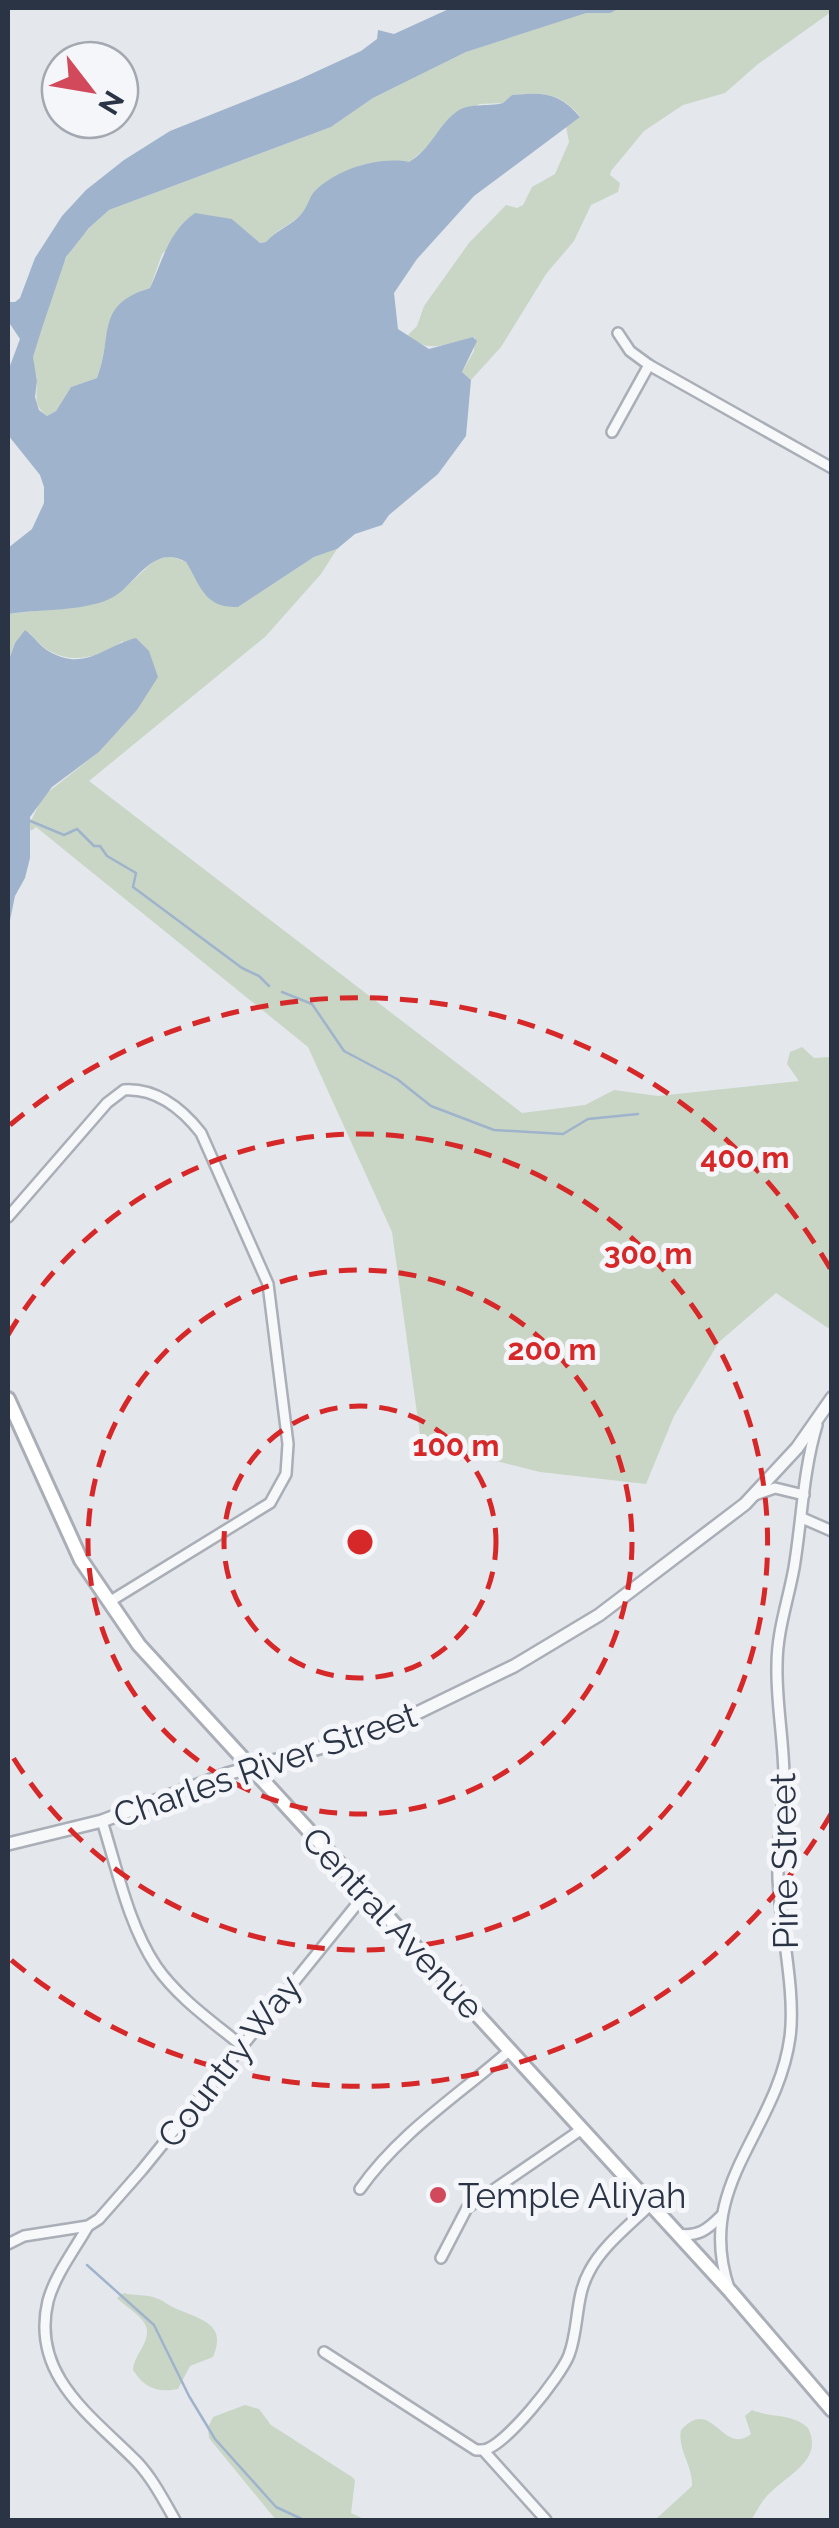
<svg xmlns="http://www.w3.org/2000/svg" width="839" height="2528" viewBox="0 0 839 2528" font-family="Raleway,sans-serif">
	<rect width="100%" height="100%" fill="#e4e7ec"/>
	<g fill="#c9d6c5">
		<path d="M620 8H831V12L758 64 725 93 683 105 644 131 611 171 610 175 620 183 618 192 591 205 574 241 546 274 501 347 471 380 462 372 474 351 475 337C449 342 429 356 408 335L417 326 424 306 469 243 506 205 517 208 523 205 532 187 555 174 569 142 566 126 580 116C560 92 542 92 512 95L503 103 479 104 409 162C356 161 336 174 302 213 292 225 276 229 266 242L260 243 232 219H217L207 215 162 254 150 288C98 303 112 339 97 378L71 387 56 411 47 416C33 405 37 397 37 382 37 374 33 366 33 359 33 342 59 271 67 256 78 238 94 223 109 210L331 127 373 98 466 52 586 12H610Z"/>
		<path d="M337 549 321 574 265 637 89 781 522 1113 585 1105 614 1090 658 1096 799 1081 787 1064 790 1052 802 1047 814 1058 831 1057V1330L776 1293 719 1342 674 1416 646 1484 540 1472 421 1442 392 1232 308 1047 36 827 31 831 29 825 43 796 99 752 137 710 123 641C92 663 55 667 30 633L15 643 8 662V614L85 606 126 587 155 560 170 556 186 562C199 584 209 609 238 607L314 557Z"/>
		<path d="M124 2293C134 2296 146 2294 156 2298 163 2300 169 2306 177 2309 200 2319 228 2324 213 2357L190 2366 178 2389C156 2393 145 2388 133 2370 134 2353 156 2338 143 2321 137 2313 125 2306 117 2298Z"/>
		<polygon points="245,2405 259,2409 271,2425 352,2477 355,2480 351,2513 366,2520 276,2520 209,2438 208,2427 213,2417"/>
		<path d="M752 2410C771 2418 793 2413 808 2428 824 2460 788 2474 770 2493 762 2500 757 2511 751 2520H655L692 2486C693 2465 677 2450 681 2430 713 2395 722 2457 751 2434L745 2416Z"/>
	</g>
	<g fill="#9fb4cc">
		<path d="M451 8H620L610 13H586L466 52 373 98 331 127 109 210 89 228 66 257 42 328 33 357 37 381 35 397 39 410 47 416 56 411 71 387 97 378C114 335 94 305 150 288 163 260 168 232 195 213L232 219 260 243 266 242C276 230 293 225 302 213 308 206 309 198 314 192 336 169 379 156 409 162 432 148 436 128 455 113 468 102 488 107 503 103L512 95C543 92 559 92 580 117L474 196 417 259 394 293 398 329 429 349 473 337 477 341 462 372 471 380 466 436 438 474 389 515 382 525 355 534 337 549 314 557 238 607C205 609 200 585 186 562 154 543 137 582 115 596 89 612 38 609 8 614V548L32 529 44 503V487L40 475 8 435V371L20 339 8 321V302H15L20 298 35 258 62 216 86 190 124 160 170 131 298 80 361 51 377 39 378 30 394 34Z"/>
		<path d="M25 630C34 636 40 647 50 652 85 672 106 645 136 638L149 651 158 677 137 710 99 752 52 787 30 817V858L25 878 15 896 8 930V662L15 643Z"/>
	</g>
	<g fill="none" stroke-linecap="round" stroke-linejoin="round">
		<g stroke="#9fb4cc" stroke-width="2.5">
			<polyline points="28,820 64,835 77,829 94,846 100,846 107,856 136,873 133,887 242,968 259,976 269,986"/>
			<polyline points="282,992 312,1004 344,1051 397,1079 431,1106 494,1130 563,1134 588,1119 638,1114"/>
			<polyline points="87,2265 154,2325 189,2396 215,2439 276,2507 304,2520"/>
		</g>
		<defs>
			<g id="minor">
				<polyline points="618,333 630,351 649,365 832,468"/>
				<polyline points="612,432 649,365"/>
				<path d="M8 1217 107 1103 124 1090C156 1088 182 1109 201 1133L268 1284 288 1444 286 1474 270 1503 109 1602"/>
				<polyline points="755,1495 775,1488 804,1495"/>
				<polyline points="802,1518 832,1531"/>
				<path d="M102 1821C117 1868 128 1924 156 1966 178 1998 213 2022 242 2046"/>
				<path d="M360 2189C400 2132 459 2095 510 2050"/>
				<path d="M88 2226C75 2249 55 2275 48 2301 30 2376 93 2417 137 2462 153 2479 164 2501 175 2520"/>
				<path d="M678 2234C698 2237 707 2230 721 2216"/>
				<polyline points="8,2244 24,2236 88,2226 99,2219 142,2170 366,1893"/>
				<polyline points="441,2258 467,2208 582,2129"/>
				<path d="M729 2288C694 2185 777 2133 790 2037 796 1991 780 1927 778 1878 777 1845 783 1812 784 1779 784 1741 776 1703 777 1665 777 1631 788 1601 794 1568 802 1520 803 1471 817 1425"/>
				<polyline points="324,2352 476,2450 483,2450 546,2520"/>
				<path d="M483 2450C504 2448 561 2376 569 2355 579 2329 575 2297 589 2272 602 2246 630 2225 651 2204"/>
			</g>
			<polyline id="tertiary" points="8,1844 102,1821 227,1774 380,1731 514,1666 599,1615 745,1504 797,1448 832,1398"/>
			<polyline id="secondary" points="8,1399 81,1560 139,1645 730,2291 832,2410"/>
		</defs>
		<use href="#minor" stroke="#a9aeb7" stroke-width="14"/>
		<use href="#tertiary" stroke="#a9aeb7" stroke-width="16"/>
		<use href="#secondary" stroke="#a9aeb7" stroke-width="18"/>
		<use href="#minor" stroke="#f7f8fa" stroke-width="9"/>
		<use href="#tertiary" stroke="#f7f8fa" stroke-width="11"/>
		<use href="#secondary" stroke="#fff" stroke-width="12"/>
	</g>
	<g fill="none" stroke="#d62828" stroke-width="5" stroke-dasharray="18 12">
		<circle cx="360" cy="1542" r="136"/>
		<circle cx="360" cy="1542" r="272"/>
		<path d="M8 1335A408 408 0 1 1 8 1749"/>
		<path d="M831 1814A544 544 0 0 1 10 1959M10 1125A544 544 0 0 1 831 1270"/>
	</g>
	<circle fill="#d1495b" stroke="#f4f6f9" stroke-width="4" cx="438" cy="2195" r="10"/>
	<g text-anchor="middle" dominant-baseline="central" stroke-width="10" stroke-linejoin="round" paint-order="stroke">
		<g font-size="35" fill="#2b3445" stroke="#f4f6f9">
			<text transform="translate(265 1765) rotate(-19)">Charles River Street</text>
			<text transform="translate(784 1861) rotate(-91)">Pine Street</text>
			<text transform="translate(393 1923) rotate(47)">Central Avenue</text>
			<text transform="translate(229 2061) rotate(-52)">Country Way</text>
		</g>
		<g font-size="35" fill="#2b3445" stroke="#f4f6f9" text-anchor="start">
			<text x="458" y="2195">Temple Aliyah</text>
		</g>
	</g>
	<circle cx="360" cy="1542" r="15" fill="#d62828" stroke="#f4f6f9" stroke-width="5"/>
	<g font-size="30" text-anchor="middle" font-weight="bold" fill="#d62828" stroke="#f4f6f9" stroke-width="10" stroke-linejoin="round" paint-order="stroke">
		<text x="745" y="1168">400 m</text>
		<text x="648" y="1264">300 m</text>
		<text x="552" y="1360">200 m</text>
		<text x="456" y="1456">100 m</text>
	</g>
	<rect width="839" height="2528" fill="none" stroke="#2b3445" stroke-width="20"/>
	<g transform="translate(90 90) rotate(121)"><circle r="48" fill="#f4f6f9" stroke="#a4a8b1" stroke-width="2.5"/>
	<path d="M0-8L18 38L0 25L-18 38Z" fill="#d1495b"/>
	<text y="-15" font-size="28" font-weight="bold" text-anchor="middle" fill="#2b3445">N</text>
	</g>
</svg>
